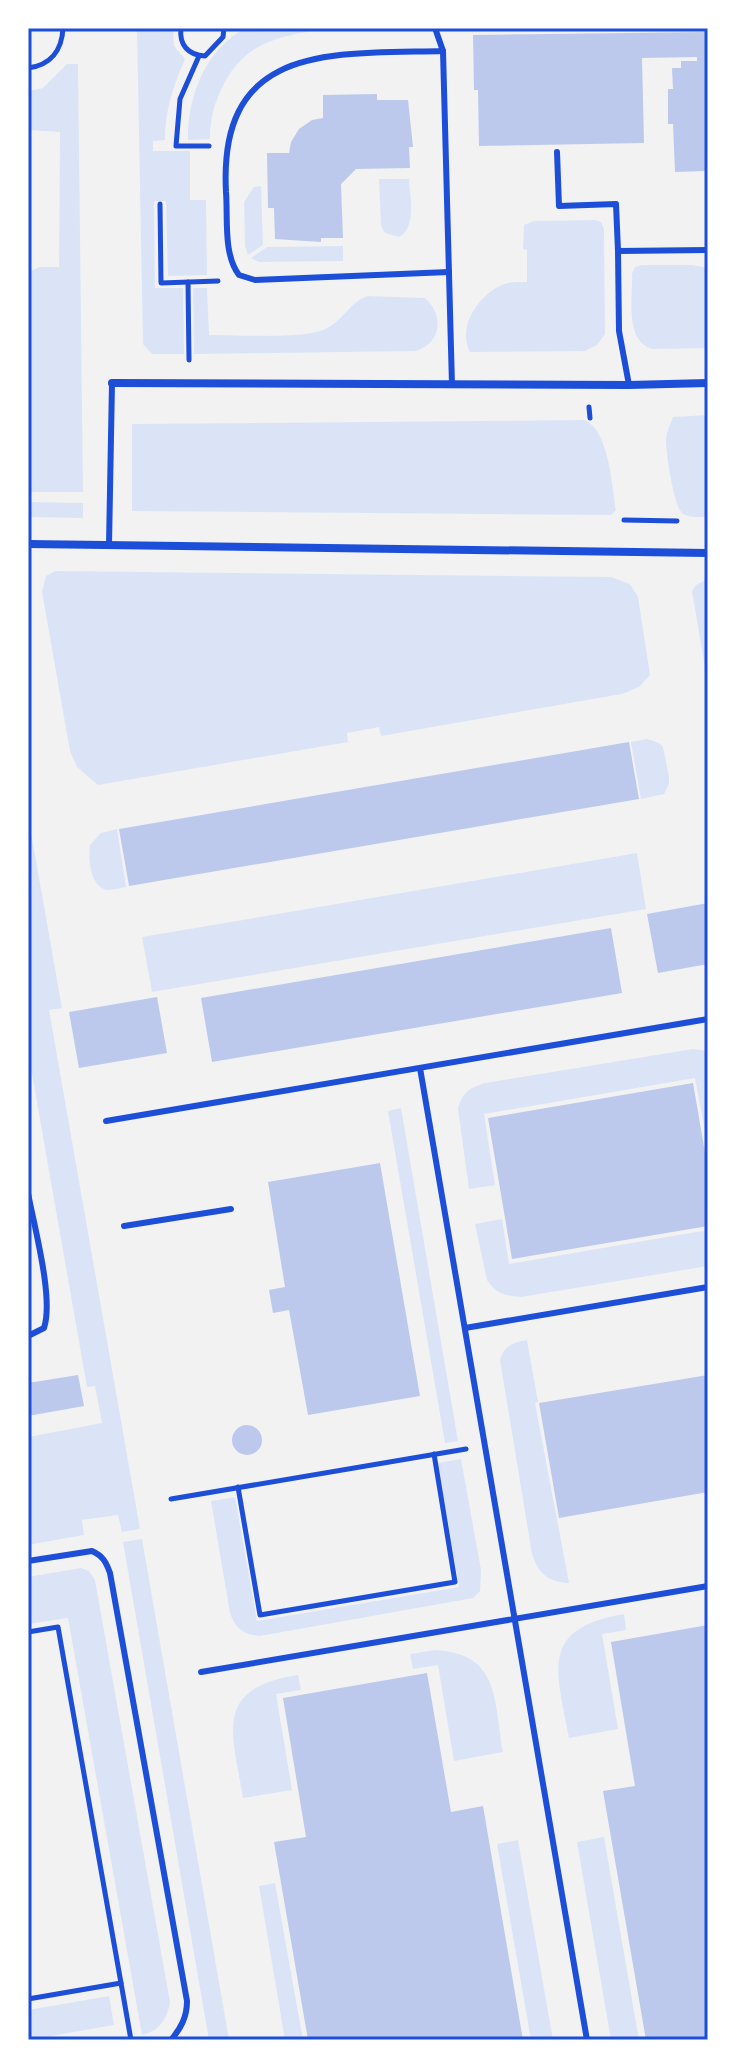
<svg xmlns="http://www.w3.org/2000/svg" width="736" height="2068" font-family="'Roboto Condensed',sans-serif">
<style>
.green{fill:#dbe4f7}
.building{fill:#bdc9ec}
.lines{fill:none;stroke-linecap:round;stroke-linejoin:round}
.path{stroke:#1d4ed8;stroke-width:5}
.service{stroke:#1d4ed8;stroke-width:6}
.minor{stroke:#1d4ed8;stroke-width:8}
.neatline{fill:none;stroke:#1d4ed8;stroke-width:3}
</style>
<rect width="100%" height="100%" fill="#f2f2f2"/>
<!-- green -->
<g class="green">
<path d="M137 28H173L174 46 185 59C173 87 165 110 165 140L153 141V151H190V200H206L207 275 168 276 166 201H154L155 288H183L184 354H152L143 344Z"/>
<path d="M246 28 320 30C272 37 241 45 220 92 213 108 210 121 210 139L188 140C187 97 206 48 246 28Z"/>
<polygon points="67,64 78,64 83,492 28,492 28,272 40,267 59,267 60,132 28,130 28,91 43,88"/>
<path d="M379 179H409C410 197 417 227 399 237L385 233 381 226Z"/>
<polygon points="261,186 263,245 248,255 245,246 244,202 254,187"/>
<path d="M595 220 601 222 604 229 605 334 597 345 585 351 470 352C456 326 481 291 507 283 514 282 521 282 527 282V250L523 249 524 225 534 221Z"/>
<polygon points="343,246 343,261 259,262 251,258 267,247"/>
<path d="M642 265H692L708 268V348L652 349C624 340 633 297 632 274L635 267Z"/>
<path d="M193 288H207L209 335C237 335 300 339 323 330 342 323 350 301 368 296L425 298C445 316 441 344 415 351L194 354Z"/>
<path d="M708 415V517C700 517 690 518 683 514 674 508 666 454 666 441 666 433 670 425 673 417Z"/>
<path d="M584 420C609 429 612 486 616 510L611 515 132 511V424Z"/>
<polygon points="28,502 83,503 83,518 28,517"/>
<polygon points="55,571 611,577 630,584 638,597 650,675 639,687 622,694 381,736 379,727 347,733 348,742 98,785 77,767 70,751 42,592 46,576"/>
<polygon points="708,579 708,686 692,591 696,585"/>
<polygon points="647,739 659,743 663,747 669,777 669,784 664,794 641,799 631,742"/>
<polygon points="28,827 30,827 62,1008 49,1010 140,1529 122,1532 118,1515 82,1520 84,1535 28,1545 28,1437 102,1423 95,1386 87,1387 28,1051"/>
<path d="M117 829 126 887C120 888 113 890 107 890 90 887 88 858 90 845L101 833Z"/>
<polygon points="637,853 646,909 152,992 142,937"/>
<path d="M693 1049 708 1051V1148L695 1078 484 1114 495 1185 469 1189 458 1109C462 1093 469 1088 485 1083Z"/>
<polygon points="401,1108 458,1441 445,1443 388,1111"/>
<path d="M502 1219 509 1264 708 1230V1266L521 1297C506 1296 496 1294 487 1280L475 1224Z"/>
<path d="M527 1340 538 1402 535 1403 569 1583C548 1582 539 1574 532 1554L500 1360C504 1346 514 1342 527 1340Z"/>
<path d="M461 1459 481 1570 480 1591 473 1598 260 1636C244 1635 235 1628 230 1613L211 1501 235 1497 257 1621 459 1587 438 1463Z"/>
<polygon points="142,1539 229,2040 209,2040 123,1542"/>
<path d="M81 1568 89 1571 95 1580 170 2002C167 2020 159 2031 142 2035L68 1618 28 1624V1577Z"/>
<path d="M624 1614 626 1630 602 1634 618 1729 569 1738C557 1670 538 1629 624 1614Z"/>
<path d="M435 1650C500 1653 494 1701 503 1752L454 1761 438 1665 413 1669 410 1654Z"/>
<path d="M298 1675 301 1690 276 1694 292 1790 243 1798C232 1732 213 1688 298 1675Z"/>
<polygon points="604,1837 639,2040 611,2040 577,1842"/>
<polygon points="518,1840 553,2040 531,2040 497,1844"/>
<polygon points="275,1883 303,2040 285,2040 259,1886"/>
<polygon points="109,1996 114,2025 28,2040 28,2010"/>
</g>
<!-- building -->
<g class="building">
<polygon points="708,32 708,175 705,171 675,172 673,124 668,124 668,89 673,89 672,68 681,68 681,61 697,61 697,57 642,58 644,143 479,146 478,90 474,90 473,35"/>
<polygon points="377,94 377,100 408,100 413,147 409,147 410,168 356,169 341,184 343,238 321,238 321,242 275,239 274,208 268,208 267,153 289,153 291,142 299,129 312,120 323,118 323,95"/>
<polygon points="629,742 639,799 129,886 119,829"/>
<polygon points="708,903 708,964 658,973 647,914"/>
<polygon points="611,928 622,993 212,1062 201,998"/>
<polygon points="157,997 167,1053 79,1068 69,1012"/>
<polygon points="693,1083 708,1170 708,1226 512,1259 488,1118"/>
<polygon points="380,1163 420,1396 308,1415 289,1310 273,1313 269,1290 285,1287 268,1182"/>
<polygon points="78,1375 84,1406 28,1416 28,1383"/>
<polygon points="708,1375 708,1492 559,1518 539,1403"/>
<circle cx="247" cy="1440" r="15"/>
<polygon points="708,1625 708,2040 646,2040 603,1791 635,1786 611,1642"/>
<polygon points="427,1673 451,1812 483,1806 523,2040 308,2040 274,1842 306,1837 283,1698"/>
</g>
<g class="lines">
<!-- path -->
<g class="path">
<path d="M181 28C179 45 188 55 205 56L223 37 224 28"/>
<polyline points="199,56 180,99 176,146 209,146"/>
<path d="M28 68C51 65 62 50 63 28"/>
<polyline points="160,204 161,283 218,281"/>
<polyline points="188,282 189,360"/>
<polyline points="589,407 590,418"/>
<polyline points="624,520 677,521"/>
<polyline points="238,1487 260,1615 455,1582 434,1454"/>
<polyline points="171,1499 466,1449"/>
<polyline points="28,1632 58,1627 121,1983 28,1999"/>
<polyline points="121,1983 131,2040"/>
</g>
<!-- service -->
<g class="service">
<polyline points="435,28 443,51 452,385"/>
<path d="M443 51C332 54 218 42 226 192 228 218 223 254 239 275L255 280 449 272"/>
<polyline points="557,152 559,206 616,204 618,251"/>
<polyline points="629,385 619,331 618,251 708,250"/>
<polyline points="109,545 112,383"/>
<polyline points="420,1068 587,2040"/>
<polyline points="106,1121 708,1019"/>
<path d="M28 1193C34 1226 54 1298 44 1328L28 1336"/>
<polyline points="124,1226 231,1209"/>
<polyline points="465,1328 708,1287"/>
<path d="M28 1561 92 1551C103 1556 106 1562 110 1573L187 2001C187 2017 181 2028 171 2040"/>
<polyline points="201,1672 708,1586"/>
</g>
<!-- minor -->
<g class="minor">
<polyline points="112,383 629,385 708,383"/>
<polyline points="28,544 708,553"/>
</g>
</g>
<!-- border -->
<rect width="736" height="2068" fill="none" stroke="#ffffff" stroke-width="60"/>
<rect x="30" y="30" width="676" height="2008" class="neatline"/>
</svg>
